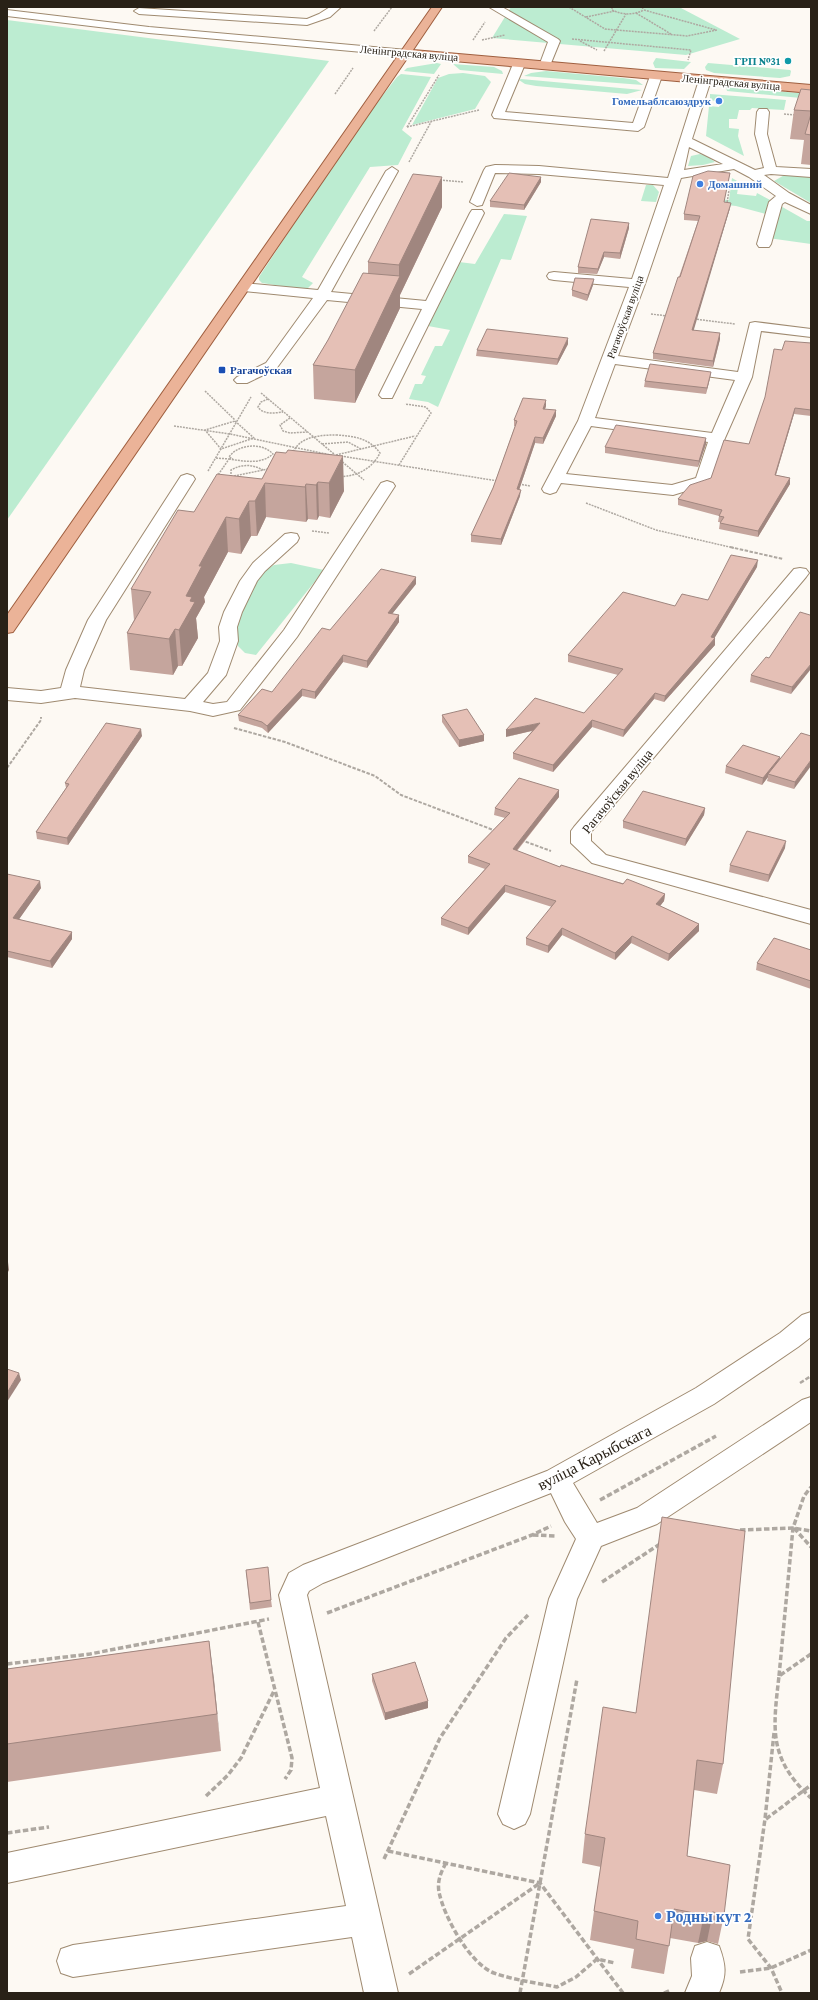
<svg xmlns="http://www.w3.org/2000/svg" width="818" height="2000" font-family="'Crimson Pro',serif">
<style>
.green{fill:#bcecd1}
.lines{fill:none;stroke-linecap:round;stroke-linejoin:round}
.minor-casing{stroke:#9f8a70;stroke-width:2}
.major-casing{stroke:#9f5f3f;stroke-width:2}
.path-far3{stroke:#aea8a1;stroke-width:1.5;stroke-dasharray:2 1;stroke-linecap:butt}
.path-far2{stroke:#aea8a1;stroke-width:2;stroke-dasharray:3.5 1.5;stroke-linecap:butt}
.path-far1{stroke:#aea8a1;stroke-width:2.5;stroke-dasharray:4.5 2;stroke-linecap:butt}
.path{stroke:#aea8a1;stroke-width:3.5;stroke-dasharray:5.5 2.5;stroke-linecap:butt}
.minor{fill:#fff;fill-rule:evenodd}
.major{fill:#ebb398;fill-rule:evenodd}
.wall{fill:#c5a59d}
.shaded-wall{fill:#a0867f}
.building{fill:#e5c0b6;stroke:#a0867f}
.culture-dot{fill:#0f9aa8;stroke:#fff;stroke-width:1.5}
.shop-dot{fill:#3f7fe0;stroke:#fff;stroke-width:1.5}
.transit-dot{fill:#1a4fb4;stroke:#fff;stroke-width:1.5}
.labels{text-anchor:middle;stroke-width:3.5;stroke-linejoin:round;paint-order:stroke}
.far-street-label{font-size:11px;fill:#292117;stroke:#fff}
.far-culture-label{font-size:11px;font-weight:bold;fill:#0d838f;stroke:#fff;text-anchor:end}
.far-shop-label{font-size:11px;font-weight:bold;fill:#366cbe;stroke:#fff;text-anchor:end}
.far-transit-label{font-size:11px;font-weight:bold;fill:#164399;stroke:#fff;text-anchor:start}
.street-label{font-size:13px;fill:#292117;stroke:#fff}
.near-street-label{font-size:16px;fill:#292117;stroke:#fff}
.near-shop-label{font-size:16px;font-weight:bold;fill:#366cbe;stroke:#fff;text-anchor:start}
</style>
<rect width="100%" height="100%" fill="#fdf9f3"/>
<!-- green -->
<g class="green">
<polygon points="511,7 679,7 740,39 686,55 492,38"/>
<polygon points="7,20 329,61 7,520"/>
<polygon points="656,58 691,62 684,69 655,68 653,63"/>
<polygon points="437,63 441,64 434,74 404,71 407,68"/>
<polygon points="708,63 790,70 791,71 790,76 780,78 714,73 706,70 705,67"/>
<polygon points="453,64 494,67 502,71 503,74 460,70"/>
<polygon points="546,71 623,78 636,80 643,85 524,76 531,73"/>
<polygon points="463,73 485,76 491,82 475,109 412,125 438,78 449,74"/>
<polygon points="401,74 431,77 402,130 412,138 398,165 370,167 302,277 313,283 306,290 262,283 259,280 259,277 356,130 397,77"/>
<polygon points="521,79 642,90 627,94 536,86 525,84 519,80"/>
<polygon points="726,87 811,94 811,99 727,91"/>
<polygon points="710,94 786,100 784,110 752,108 750,110 739,110 737,119 729,119 729,128 739,129 738,136 744,156 706,136 709,106 719,107 721,102 710,100"/>
<polygon points="700,154 707,156 715,162 703,165 688,166 691,156"/>
<polygon points="788,173 811,176 811,203 774,181"/>
<polygon points="732,178 751,189 738,188 737,194 756,196 757,193 774,202 770,215 736,206 689,201 689,196 729,200"/>
<polygon points="646,185 653,185 659,192 656,202 641,201"/>
<polygon points="777,204 807,221 811,221 811,244 768,238"/>
<polygon points="504,214 527,216 511,260 501,259 438,407 428,402 409,399 415,384 422,384 426,376 421,375 435,346 442,346 450,330 428,326 459,262 475,264"/>
<polygon points="291,563 324,570 256,655 245,653 238,646 235,625 259,578 266,570 274,565"/>
</g>
<g class="lines">
<defs>
<g id="minor">
<polygon points="330,7 341,7 330,17 307,25 139,14 134,11 139,8 307,19 319,14"/>
<polygon points="489,7 502,7 558,39 560,41 549,68 545,69 539,66 548,42"/>
<polygon points="7,10 149,27 407,50 413,53 407,56 149,33 7,16"/>
<polygon points="519,61 525,64 505,112 633,123 650,76 656,72 662,76 644,127 638,131 494,118 492,115 513,64"/>
<path d="M705 76 711 80 692 139 755 170 764 168 755 134 757 112 759 109H767L769 112 767 134 776 167 811 169V177L771 174 764 175 789 193 811 205V214L785 202 782 204 771 244 769 247H759L757 244 769 202 776 196 749 177 734 169 681 178 645 284 618 356 738 372 750 323 755 322 811 329V337L761 331 752 377 725 438 709 484 673 495 561 483 556 492 550 494 544 492 542 489 578 421 629 287 554 280 549 279 547 276 549 273 554 272 632 279 664 185 539 174 495 173 482 205 477 206 470 202 484 170 486 167 495 165 539 166 668 178 699 80ZM689 147 723 164 684 170ZM615 364 735 380 712 433 595 418ZM591 426 708 442 696 478 672 485 566 474Z"/>
<polygon points="392,167 398,171 331,292 426,301 470,213 472,210 482,210 484,213 392,398 382,398 379,395 422,309 327,300 276,369 247,383 237,383 234,380 237,377 266,363 313,298 244,291 239,290 237,287 239,284 244,283 318,290 386,171"/>
<polygon points="187,474 193,476 195,479 106,620 84,670 80,687 185,699 208,673 220,641 219,627 224,612 240,581 253,563 285,534 291,533 297,534 299,538 297,542 265,571 257,581 242,612 237,627 238,641 226,675 203,702 213,704 227,702 284,630 381,483 387,481 393,483 395,486 297,637 240,710 213,716 190,711 75,698 41,703 7,700 7,688 41,691 61,688 66,670 88,620 179,479 181,476"/>
<polygon points="800,568 806,569 809,573 806,577 591,832 591,841 606,855 811,910 811,924 592,863 571,843 571,831 574,827 794,569"/>
<polygon points="811,1312 811,1337 798,1347 714,1404 573,1483 597,1523 637,1508 802,1400 811,1397 811,1422 657,1524 601,1546 577,1599 530,1814 525,1824 514,1829 503,1824 498,1814 549,1599 576,1539 565,1522 551,1493 323,1583 309,1591 307,1595 398,1993 364,1993 352,1937 73,1977 61,1973 57,1961 61,1949 73,1945 346,1906 326,1816 7,1883 7,1853 320,1788 279,1595 289,1573 303,1565 547,1471 696,1388 780,1333 802,1315"/>
<path d="M707 1942 719 1946C726 1965 727 1975 719 1993H685L692 1976 691 1958 695 1946Z"/>
</g>
<polygon id="major" points="432,7 442,7 413,50 811,85 811,93 408,57 13,632 7,633 7,615"/>
</defs>
<!-- minor casing -->
<use href="#minor" class="minor-casing"/>
<!-- major casing -->
<use href="#major" class="major-casing"/>
<!-- path-far3 -->
<g class="path-far3">
<polyline points="569,7 605,29 687,36 717,30"/>
<path d="M612 7V10C622 15 632 15 642 11L643 7"/>
<polyline points="644,10 716,30"/>
<polyline points="636,13 671,34"/>
<polyline points="586,17 615,11"/>
<polyline points="374,31 392,7"/>
<polyline points="572,39 691,50 688,60"/>
<polyline points="473,40 485,22"/>
<polyline points="482,40 505,35"/>
<polyline points="580,41 597,50"/>
<polyline points="604,51 626,14"/>
<polyline points="335,94 353,68"/>
<polyline points="784,114 796,115"/>
<polyline points="407,127 479,110"/>
<polyline points="407,127 439,75"/>
<polyline points="409,162 431,122"/>
<polyline points="440,180 463,182"/>
<polyline points="725,203 727,203 730,184"/>
<polyline points="651,314 667,316"/>
<polyline points="694,319 735,324"/>
<polyline points="205,391 235,420"/>
<polyline points="261,393 334,454"/>
<path d="M268 399 261 402 258 407C263 415 275 413 283 412"/>
<polyline points="290,418 280,425 283,431 290,433 307,432"/>
<polygon points="235,421 254,438 221,449 205,430"/>
<polyline points="174,426 230,434 336,456"/>
<path d="M336 435C354 436 369 438 380 453 363 487 315 480 291 459 295 437 317 435 336 435Z"/>
<polyline points="322,444 348,442 361,449"/>
<polyline points="336,455 415,436"/>
<polyline points="341,456 498,481"/>
<polyline points="216,458 229,459 218,475"/>
<path d="M229 459C243 461 261 465 273 454 262 442 238 444 229 457L233 459"/>
<polyline points="340,460 364,480"/>
<polyline points="399,465 431,413 426,407 405,404"/>
<polyline points="208,471 251,397"/>
<polyline points="234,476 268,469"/>
<path d="M231 477V470C242 464 252 464 263 470"/>
<polyline points="519,484 530,486"/>
<polyline points="586,503 656,530 734,548"/>
<polyline points="312,531 329,533"/>
</g>
<!-- path-far2 -->
<g class="path-far2">
<polyline points="730,547 783,559"/>
<polyline points="234,728 285,742 375,776 401,795 496,831"/>
<polyline points="7,768 41,720 41,717"/>
<polyline points="521,840 551,851"/>
</g>
<!-- path-far1 -->
<polyline class="path-far1" points="800,1383 811,1376"/>
<!-- path -->
<g class="path">
<polyline points="600,1500 716,1436"/>
<polyline points="794,1528 811,1547"/>
<polyline points="740,1530 793,1528 811,1531"/>
<polyline points="533,1535 556,1536"/>
<polyline points="602,1582 660,1544"/>
<polyline points="327,1613 532,1535 551,1526"/>
<polyline points="258,1622 292,1758 291,1770 285,1779"/>
<path d="M811 1654 779 1676C773 1729 768 1758 811 1798"/>
<polyline points="7,1664 90,1654 269,1619"/>
<polyline points="779,1676 793,1528 804,1496 811,1487"/>
<polyline points="774,1733 765,1819 748,1939 771,1968 782,1993"/>
<polyline points="206,1796 228,1775 241,1758 274,1691"/>
<polyline points="766,1819 811,1785"/>
<polyline points="7,1833 49,1827"/>
<polyline points="388,1851 540,1883 623,1993"/>
<polyline points="384,1859 440,1738 506,1638 528,1615"/>
<path d="M446 1863C441 1872 437 1881 439 1892 444 1917 470 1964 494 1973 514 1980 537 1983 557 1987L576 1977 597 1959 615 1963"/>
<polyline points="740,1972 771,1968 811,1950"/>
<polyline points="409,1974 540,1883"/>
<polyline points="520,1993 577,1679"/>
<polyline points="664,1993 671,1990"/>
</g>
<!-- minor -->
<use href="#minor" class="minor"/>
<!-- major -->
<use href="#major" class="major"/>
</g>
<!-- wall -->
<g class="wall">
<polygon points="811,90 811,165 801,164 804,140 790,139 794,110"/>
<polygon points="730,173 724,202 730,208 693,330 720,339 713,367 653,359 653,353 698,221 684,220 684,214"/>
<polygon points="442,177 442,207 400,295 400,308 355,403 314,399 313,365 368,274 368,262"/>
<polygon points="541,177 541,182 524,210 490,207 490,201"/>
<polygon points="629,223 629,228 620,259 604,257 597,274 578,273 578,267"/>
<polygon points="593,285 587,301 572,296 572,290"/>
<polygon points="811,343 811,416 794,414 776,475 790,478 790,484 758,537 719,529 720,522 718,522 719,516 678,505 678,499 711,478 749,444 782,350"/>
<polygon points="568,344 557,365 476,356 477,350"/>
<polygon points="711,372 710,378 706,394 644,387 645,381"/>
<polygon points="546,406 545,409 556,416 543,444 535,443 519,490 520,496 501,545 471,542 471,535 493,488 515,426 514,426 514,420"/>
<polygon points="706,444 698,467 605,453 605,447"/>
<polygon points="276,452 344,491 330,518 319,516 317,520 308,519 306,522 266,517 257,536 251,536 241,554 228,552 204,597 205,602 196,618 198,638 182,666 178,666 173,675 130,670 127,633 134,620 131,589 194,512 262,479"/>
<polygon points="757,567 714,638 715,638 715,645 664,702 654,699 623,737 592,727 553,772 513,759 513,753 532,731 506,737 584,713 618,675 568,662 568,655 675,606 708,600"/>
<polygon points="416,584 392,614 399,622 367,668 343,662 315,699 302,696 268,733 262,728 239,721 238,715 272,692 330,630"/>
<polygon points="810,615 791,694 750,682 751,675 769,658"/>
<polygon points="442,715 484,735 484,741 459,747 442,722"/>
<polygon points="142,736 68,845 37,839 36,832 66,788 65,783"/>
<polygon points="811,736 794,789 767,781 768,777 762,785 725,773 726,766 780,757 779,760"/>
<polygon points="559,790 559,797 517,851 560,867 665,894 664,901 660,906 699,924 699,931 668,961 631,943 615,960 562,935 548,953 526,945 526,938 552,907 505,892 468,935 441,925 441,918 485,869 468,863 468,856 505,818 494,815 495,808"/>
<polygon points="705,808 704,815 685,846 623,828 623,821"/>
<polygon points="785,848 768,882 729,872 730,865"/>
<polygon points="7,874 41,888 19,919 72,939 52,968 7,957"/>
<polygon points="811,950 811,989 756,970 757,963"/>
<polygon points="246,1570 271,1600 272,1607 250,1610"/>
<polygon points="209,1641 221,1751 7,1782 7,1669"/>
<polygon points="372,1674 428,1708 385,1720 372,1681"/>
<polygon points="636,1713 723,1764 717,1794 694,1790 687,1856 724,1915 718,1944 707,1941 698,1943 670,1938 664,1974 631,1968 634,1949 590,1940 594,1911 601,1867 582,1863 585,1834"/>
</g>
<!-- shaded-wall -->
<g class="shaded-wall">
<polygon points="442,177 442,207 400,295 400,308 355,403 355,370 399,278 399,265"/>
<polygon points="541,177 541,182 524,210 524,205"/>
<polygon points="731,203 730,208 692,336 692,330"/>
<polygon points="629,223 629,228 620,259 620,253"/>
<polygon points="604,252 604,257 597,274 598,269"/>
<polygon points="594,279 593,285 587,301 588,295"/>
<polygon points="720,333 720,339 713,367 713,361"/>
<polygon points="568,338 568,344 557,365 558,359"/>
<polygon points="711,372 710,378 706,394 707,388"/>
<polygon points="546,400 546,406 543,415 543,409"/>
<polygon points="795,408 794,414 774,481 775,475"/>
<polygon points="556,410 556,416 543,444 543,438"/>
<polygon points="535,437 535,443 517,496 517,489"/>
<polygon points="706,438 706,444 698,467 699,461"/>
<polygon points="343,456 344,491 330,518 329,483"/>
<polygon points="790,478 790,484 758,537 758,531"/>
<polygon points="318,482 319,516 317,520 316,485"/>
<polygon points="265,483 266,517 257,536 255,501"/>
<polygon points="306,484 308,519 306,522 305,487"/>
<polygon points="521,490 520,496 501,545 501,539"/>
<polygon points="249,501 251,536 241,554 239,519"/>
<polygon points="226,517 228,552 204,597 205,602 196,618 198,638 182,666 179,630 186,596 199,566"/>
<polygon points="758,560 757,567 711,644 715,638 715,645 664,702 665,696 711,637"/>
<polygon points="416,577 416,584 388,619 388,613"/>
<polygon points="399,615 399,622 367,668 367,661"/>
<polygon points="175,629 178,666 173,675 169,639"/>
<polygon points="343,655 343,662 315,699 315,692"/>
<polygon points="811,664 811,669 791,694 792,687"/>
<polygon points="302,689 302,696 268,733 267,726"/>
<polygon points="655,693 654,699 623,737 624,730"/>
<polygon points="592,720 592,727 553,772 553,765"/>
<polygon points="540,723 539,729 506,737 506,730"/>
<polygon points="141,729 142,736 68,845 67,838"/>
<polygon points="484,735 484,741 459,747 459,740"/>
<polygon points="780,757 779,763 768,774 768,777 762,785 763,778"/>
<polygon points="811,760 811,766 794,789 795,782"/>
<polygon points="559,790 559,797 512,856 513,849"/>
<polygon points="705,808 704,815 685,846 686,839"/>
<polygon points="786,841 785,848 768,882 769,875"/>
<polygon points="40,881 41,888 15,925 13,918"/>
<polygon points="505,885 505,892 468,935 468,928"/>
<polygon points="665,894 664,901 656,911 656,904"/>
<polygon points="699,924 699,931 668,961 669,954"/>
<polygon points="562,928 562,935 548,953 548,946"/>
<polygon points="72,932 72,939 52,968 50,961"/>
<polygon points="632,936 631,943 615,960 615,953"/>
<polygon points="8,1262 9,1270 7,1274 7,1264"/>
<polygon points="19,1373 21,1380 7,1402 7,1393"/>
<polygon points="209,1641 214,1679 221,1751 217,1714"/>
<polygon points="428,1701 428,1708 385,1720 385,1713"/>
<polygon points="713,1912 707,1941 698,1943 704,1915"/>
</g>
<!-- building -->
<g class="building">
<polygon points="801,89 811,90 811,111 794,110"/>
<polygon points="811,114 811,135 805,134"/>
<polygon points="708,171 730,173 724,202 731,203 692,330 720,333 713,361 653,353 678,277 680,277 700,216 684,214 693,176"/>
<polygon points="509,173 541,177 524,205 490,201"/>
<polygon points="413,174 442,177 399,265 368,262"/>
<polygon points="591,219 629,223 620,253 604,252 598,269 578,267"/>
<polygon points="363,273 400,276 355,370 313,365 328,340"/>
<polygon points="575,278 594,279 588,295 572,290"/>
<polygon points="487,329 568,338 558,359 477,350"/>
<polygon points="785,341 811,343 811,410 795,408 775,475 790,478 758,531 720,523 724,517 719,516 722,510 678,499 690,485 711,478 724,440 749,444 765,397 774,349 782,350"/>
<polygon points="650,364 711,372 707,388 645,381"/>
<polygon points="523,398 546,400 543,409 556,410 543,438 535,437 517,489 521,490 501,539 471,535 493,488 517,421 514,420"/>
<polygon points="616,425 706,438 699,461 605,447"/>
<polygon points="288,450 343,456 329,483 318,482 316,485 306,484 305,487 265,483 255,501 249,501 239,519 226,517 199,566 202,566 186,596 192,597 190,601 195,602 179,630 175,629 169,639 127,633 151,592 131,589 178,510 194,512 217,474 262,479 276,452 286,453"/>
<polygon points="731,555 758,560 711,637 715,638 665,696 655,693 624,730 592,720 553,765 513,753 540,723 506,730 535,698 584,713 623,669 568,655 623,592 675,606 682,594 708,600"/>
<polygon points="381,569 416,577 388,613 399,615 367,661 343,655 315,692 302,689 267,726 262,722 238,715 262,689 272,692 322,628 330,630"/>
<polygon points="800,612 810,615 811,614 811,664 792,687 751,675 766,657 769,658"/>
<polygon points="467,709 484,735 459,740 442,715"/>
<polygon points="106,723 141,729 67,838 36,832 69,784 65,783"/>
<polygon points="801,733 811,736 811,760 795,782 768,774"/>
<polygon points="743,745 780,757 763,778 726,766"/>
<polygon points="519,778 559,790 513,849 560,867 561,865 623,884 627,879 665,894 656,904 699,924 669,954 632,936 615,953 562,928 548,946 526,938 556,901 505,885 468,928 441,918 490,864 468,856 510,813 495,808"/>
<polygon points="643,791 705,808 686,839 623,821"/>
<polygon points="747,831 786,841 769,875 730,865"/>
<polygon points="7,874 40,881 13,918 72,932 50,961 7,951"/>
<polygon points="774,938 811,950 811,981 757,963"/>
<polygon points="7,1369 19,1373 7,1393"/>
<polygon points="662,1517 745,1531 723,1764 697,1760 687,1856 730,1865 724,1915 713,1912 704,1915 674,1909 669,1946 636,1939 638,1921 594,1911 605,1838 585,1834 603,1707 636,1713"/>
<polygon points="268,1567 271,1600 250,1603 246,1570"/>
<polygon points="209,1641 217,1714 7,1744 7,1669"/>
<polygon points="415,1662 428,1701 385,1713 372,1674"/>
</g>
<!-- markers -->
<circle class="culture-dot" cx="788" cy="61" r="4"/>
<g class="shop-dot">
<circle cx="719" cy="101" r="4"/>
<circle cx="700" cy="184" r="4"/>
<circle cx="658" cy="1916" r="4"/>
</g>
<rect class="transit-dot" x="218" y="366" width="8" height="8" rx="2"/>
<g class="labels">
<!-- far-street labels -->
<g class="far-street-label">
<text transform="translate(409 53) rotate(5)" y="4">Ленінградская вуліца</text>
<text transform="translate(731 82) rotate(5)" y="4">Ленінградская вуліца</text>
<text transform="translate(625 317) rotate(-70)" y="4">Рагачоўская вуліца</text>
</g>
<!-- far-culture labels -->
<g class="far-culture-label">
<text x="780" y="65">ГРП №31</text>
</g>
<!-- far-shop labels -->
<g class="far-shop-label">
<text x="711" y="105">Гомельаблсаюздрук</text>
<text x="708" y="188" text-anchor="start">Домашний</text>
</g>
<!-- far-transit labels -->
<g class="far-transit-label">
<text x="230" y="374">Рагачоўская</text>
</g>
<!-- street labels -->
<g class="street-label">
<text transform="translate(617 791) rotate(-51)" y="5">Рагачоўская вуліца</text>
</g>
<!-- near-street labels -->
<g class="near-street-label">
<text transform="translate(594 1457) rotate(-27)" y="6">вуліца Карыбскага</text>
</g>
<!-- near-shop labels -->
<g class="near-shop-label">
<text x="666" y="1922">Родны кут 2</text>
</g>
</g>
<!-- border -->
<rect width="818" height="2000" fill="none" stroke="#292117" stroke-width="16"/>
</svg>
